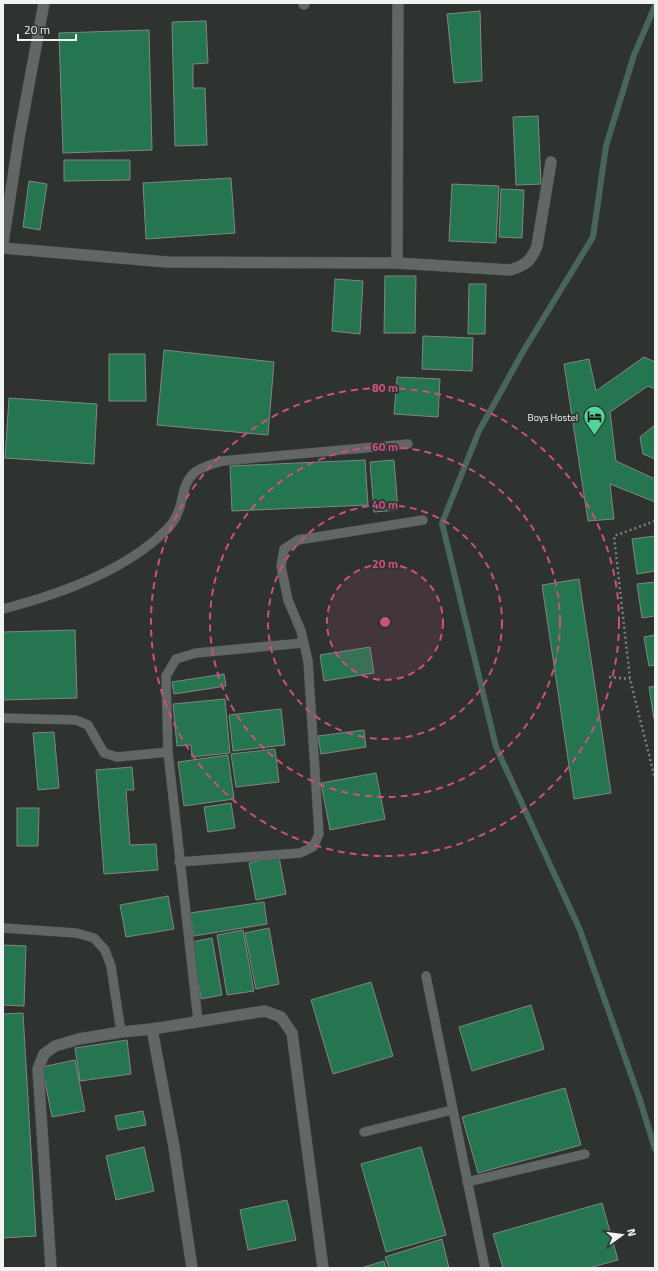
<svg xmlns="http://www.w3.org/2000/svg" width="658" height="1271" font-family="'Titillium Web',sans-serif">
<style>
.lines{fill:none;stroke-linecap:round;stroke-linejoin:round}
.stream{stroke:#486759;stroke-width:6}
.building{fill:#257650;stroke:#818683}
.service-casing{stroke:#4b4e4c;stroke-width:10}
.minor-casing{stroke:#4b4e4c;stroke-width:12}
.tertiary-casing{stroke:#4b4e4c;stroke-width:12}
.path{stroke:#7e817f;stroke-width:2.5;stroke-dasharray:2 3;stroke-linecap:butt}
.service{stroke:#626664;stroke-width:9}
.minor{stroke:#626664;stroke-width:11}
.tertiary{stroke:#626664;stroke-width:11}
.ring{fill:none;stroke:#ce4f81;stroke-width:2;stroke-dasharray:7 5}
.labels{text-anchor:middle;stroke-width:3.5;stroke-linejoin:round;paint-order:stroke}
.poi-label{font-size:10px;fill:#f1f4f2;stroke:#2f3330;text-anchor:end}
.centre{fill:#ce4f81;stroke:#2f3330;stroke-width:2}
.ring-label{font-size:12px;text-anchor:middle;font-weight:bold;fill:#ce4f81;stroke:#2f3330;stroke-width:3.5;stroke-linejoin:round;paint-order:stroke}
</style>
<rect width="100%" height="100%" fill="#2f3330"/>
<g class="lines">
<!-- stream -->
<polyline class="stream" points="655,6 634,55 606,146 593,237 524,350 479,431 442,523 496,747 580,930 640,1100 655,1149"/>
</g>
<!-- building -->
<g class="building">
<polygon points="480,11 482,81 454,83 447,14"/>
<polygon points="206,21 208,63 193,64 193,88 205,88 207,145 175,146 172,22"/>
<polygon points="149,30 152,150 63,153 59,33"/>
<polygon points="538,116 541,184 516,185 513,117"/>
<polygon points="64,160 130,160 130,180 64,181"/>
<polygon points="231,178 235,233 146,239 143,183"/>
<polygon points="29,181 47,184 40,230 23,227"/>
<polygon points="452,184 499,186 496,243 449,241"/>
<polygon points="501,189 524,190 522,238 499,237"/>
<polygon points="385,276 416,276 415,333 384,333"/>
<polygon points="335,279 363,281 360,334 332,331"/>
<polygon points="469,284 486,284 485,334 468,334"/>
<polygon points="423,336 473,338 472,371 422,369"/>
<polygon points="164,350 274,362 268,435 157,425"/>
<polygon points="109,354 145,354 146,401 109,401"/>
<polygon points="644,357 655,362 655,389 648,386 610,412 616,461 655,479 655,502 610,484 614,519 588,521 564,364 589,359 596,391"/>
<polygon points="397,377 440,379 438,417 394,414"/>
<polygon points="9,398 97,404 94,464 5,458"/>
<polygon points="655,425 655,459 643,454 640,437"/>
<polygon points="365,460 368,505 232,511 230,466"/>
<polygon points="394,460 398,510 374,512 370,462"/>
<polygon points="655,536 655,571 637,574 632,539"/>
<polygon points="579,579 611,793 574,799 542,585"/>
<polygon points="655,582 655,616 642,618 637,584"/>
<polygon points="75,630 77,698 3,700 3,632"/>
<polygon points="655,635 655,665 649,666 644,637"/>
<polygon points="370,647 374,673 324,681 320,655"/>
<polygon points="224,674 226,686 174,694 172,682"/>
<polygon points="655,686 655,719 654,719 649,687"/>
<polygon points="225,699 230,753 192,757 191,745 177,746 173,704"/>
<polygon points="281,709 285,745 233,751 229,715"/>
<polygon points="364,730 366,747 321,754 318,736"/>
<polygon points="54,732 59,788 38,790 33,733"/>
<polygon points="275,749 279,782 236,787 231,754"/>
<polygon points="228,755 234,799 184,806 178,762"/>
<polygon points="132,767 134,790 126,790 130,845 156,844 158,870 104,874 96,770"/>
<polygon points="376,773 385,819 330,830 321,783"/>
<polygon points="231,803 235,828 208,832 204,807"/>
<polygon points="17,808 39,808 38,846 17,846"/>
<polygon points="279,857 286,894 256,900 249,863"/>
<polygon points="168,896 174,929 126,937 120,905"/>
<polygon points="264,902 267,924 194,936 190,913"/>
<polygon points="269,928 279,984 256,989 245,933"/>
<polygon points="243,930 254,991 227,995 217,935"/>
<polygon points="212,938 222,995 201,999 191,942"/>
<polygon points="3,945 26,946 24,1006 3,1005"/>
<polygon points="371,982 393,1056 333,1074 311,1000"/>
<polygon points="531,1005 544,1049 472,1071 459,1027"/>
<polygon points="23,1013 36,1236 3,1238 3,1014"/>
<polygon points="127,1040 131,1074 80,1081 75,1048"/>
<polygon points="75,1060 85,1111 52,1117 42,1067"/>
<polygon points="565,1088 581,1145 478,1173 462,1117"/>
<polygon points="143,1111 146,1125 118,1130 115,1116"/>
<polygon points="144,1147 154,1191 116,1200 106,1156"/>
<polygon points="421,1147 446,1235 386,1252 361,1164"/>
<polygon points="287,1200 296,1240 248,1250 240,1210"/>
<polygon points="602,1203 618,1260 589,1268 503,1268 493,1234"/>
<polygon points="442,1239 449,1268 389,1268 385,1257"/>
<polygon points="384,1261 386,1268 361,1268"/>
</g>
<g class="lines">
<defs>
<g id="service">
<path d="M3 609C57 595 123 572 164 532 169 528 176 519 178 512 184 499 182 484 194 473 201 467 213 464 222 461L408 444"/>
<polyline points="3,718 76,720 88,725 104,753 117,757 168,752"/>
<polyline points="179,862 300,853 313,847 319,834 308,661 301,631 288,600 281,566 284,549 298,540 423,520"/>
<polyline points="3,928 76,933 94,938 105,950 111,966 121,1032"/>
<polyline points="426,976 485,1268"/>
<polyline points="198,1021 168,752 166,676 176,659 196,653 303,643"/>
<polyline points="364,1132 452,1110"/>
<polyline points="467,1182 585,1154"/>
</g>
<g id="minor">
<polyline points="304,4 304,3"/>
<path d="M3 248 167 262 397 263 510 270C526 265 531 261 537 246L551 162"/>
<polyline points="397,263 398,3"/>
<polyline points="51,1268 38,1069 44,1054 55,1046 79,1039 121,1032 152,1029"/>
<polyline points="192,1268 174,1147 152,1029 265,1011 281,1017 292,1033 323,1268"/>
</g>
<polyline id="tertiary" points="3,243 19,138 44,3"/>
</defs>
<!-- service casing -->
<use href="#service" class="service-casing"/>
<!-- minor casing -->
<use href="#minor" class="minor-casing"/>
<!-- tertiary casing -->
<use href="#tertiary" class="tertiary-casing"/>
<!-- path -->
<g class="path">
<polyline points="655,521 614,536 630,679 655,779"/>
<polyline points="609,677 630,679"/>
</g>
<!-- service -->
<use href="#service" class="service"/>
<!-- minor -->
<use href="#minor" class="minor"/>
<!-- tertiary -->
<use href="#tertiary" class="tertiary"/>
</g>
<!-- distance rings -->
<circle cx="385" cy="622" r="58" fill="#ce4f81" fill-opacity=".12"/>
<g class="ring">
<circle cx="385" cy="622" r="58"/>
<circle cx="385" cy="622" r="117"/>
<circle cx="385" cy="622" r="175"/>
<circle cx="385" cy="622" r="234"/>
</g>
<!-- icons -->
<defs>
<symbol id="hotel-pin" viewBox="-11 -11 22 30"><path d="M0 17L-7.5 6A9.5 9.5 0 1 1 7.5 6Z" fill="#54d396" stroke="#2f3330"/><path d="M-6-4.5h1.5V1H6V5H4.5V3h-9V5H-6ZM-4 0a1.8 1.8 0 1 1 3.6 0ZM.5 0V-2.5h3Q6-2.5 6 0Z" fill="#111"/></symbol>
</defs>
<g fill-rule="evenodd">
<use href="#hotel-pin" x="582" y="404" width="25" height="34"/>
</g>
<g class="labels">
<!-- poi labels -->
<g class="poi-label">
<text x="578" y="421">Boys Hostel</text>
</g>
</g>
<circle cx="385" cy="622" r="6" class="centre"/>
<g class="ring-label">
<text x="385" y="392">80 m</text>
<text x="385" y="451">60 m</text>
<text x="385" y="509">40 m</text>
<text x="385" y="568">20 m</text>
</g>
<!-- border -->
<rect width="658" height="1271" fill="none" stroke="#f1f4f2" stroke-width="8"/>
<!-- north arrow -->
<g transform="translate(622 1235) rotate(76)" stroke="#2f3330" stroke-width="3" paint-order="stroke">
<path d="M0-3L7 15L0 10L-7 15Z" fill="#f1f4f2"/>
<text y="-6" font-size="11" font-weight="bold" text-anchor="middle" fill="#f1f4f2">N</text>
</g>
<!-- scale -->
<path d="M18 34v6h58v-6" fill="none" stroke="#f1f4f2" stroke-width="2"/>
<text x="24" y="34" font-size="12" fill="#f1f4f2" stroke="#2f3330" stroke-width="3" paint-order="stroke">20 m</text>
</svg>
